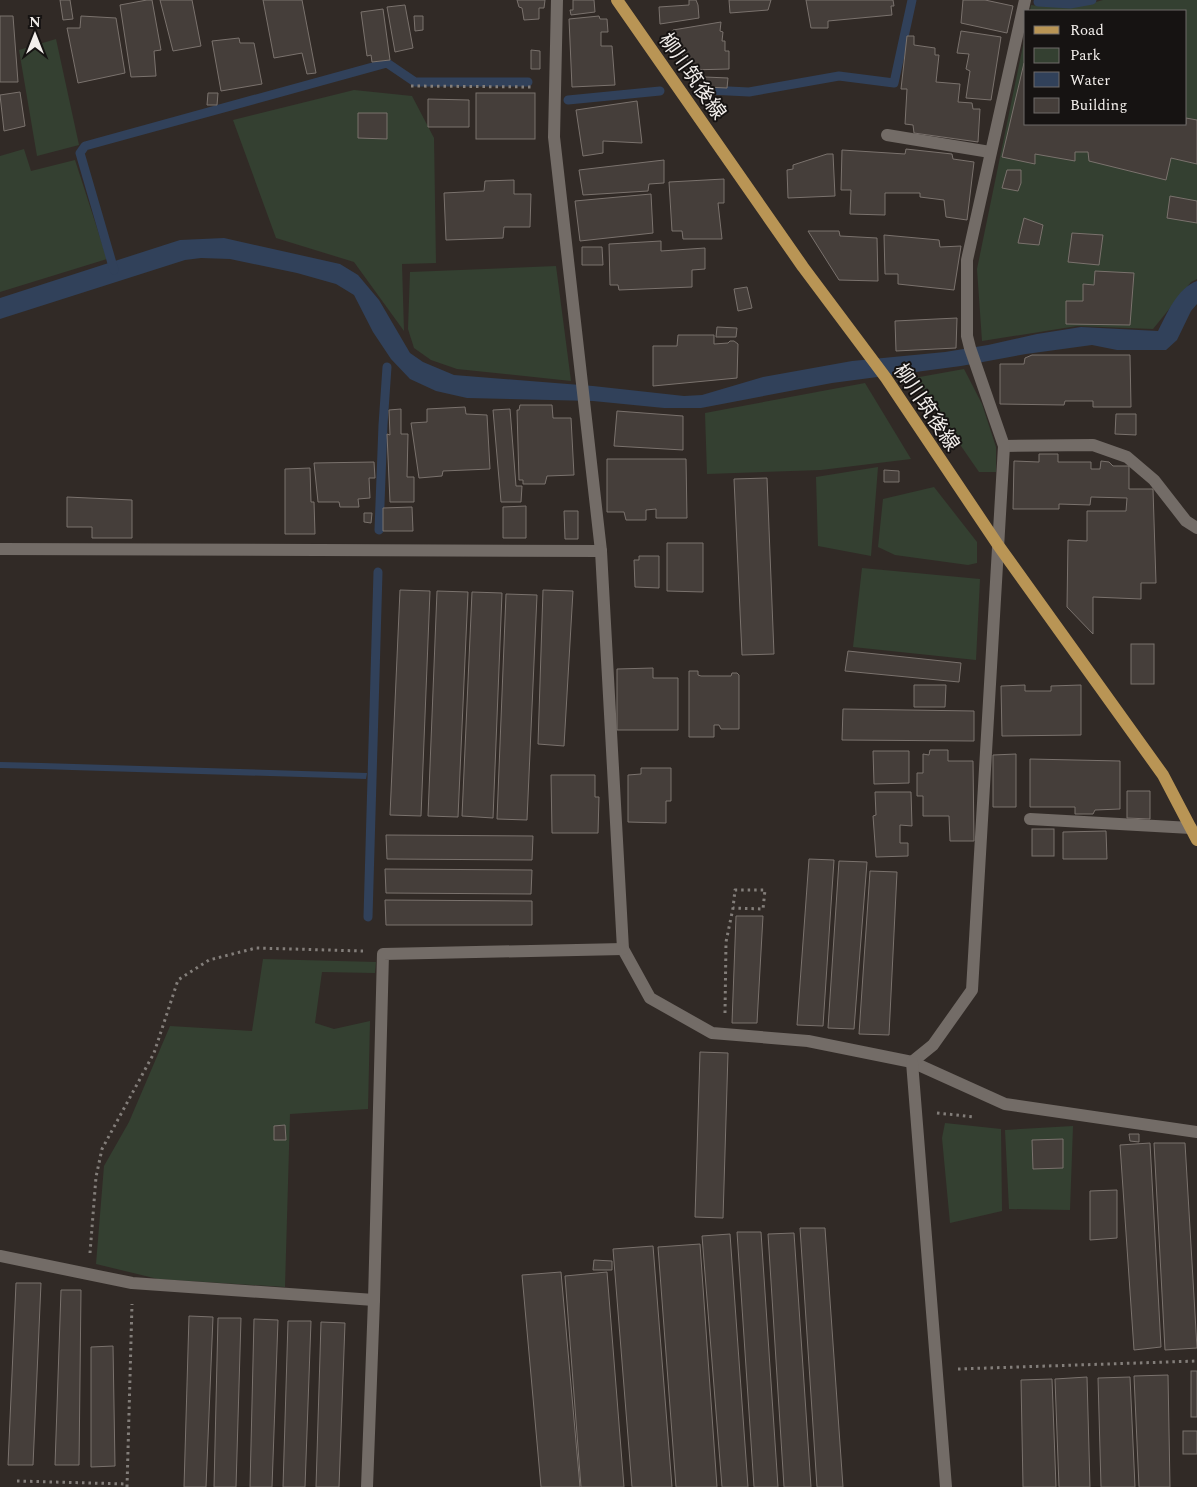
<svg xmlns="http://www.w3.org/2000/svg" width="1197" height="1487" font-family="Spectral,'Noto Sans JP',serif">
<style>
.green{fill:#344031}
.water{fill:#31415a}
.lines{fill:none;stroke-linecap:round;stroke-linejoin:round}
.stream{stroke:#31415a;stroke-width:9}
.building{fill:#453e3a;stroke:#7a726d}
.path{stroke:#837e7a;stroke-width:3;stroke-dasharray:2.5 4;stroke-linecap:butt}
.minor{stroke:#736c67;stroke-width:12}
.major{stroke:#b99555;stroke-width:12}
.labels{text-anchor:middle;stroke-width:4;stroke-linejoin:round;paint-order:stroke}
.street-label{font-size:20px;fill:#f2eeeb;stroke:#161312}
</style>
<rect width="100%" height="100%" fill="#312a26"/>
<!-- green -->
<g class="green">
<path d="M1103 0H1197V279L1191 282 1153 329 1077 326 982 341 977 269 1026 31V124H1186V11H1030L1031 5C1061 8 1073 9 1103 0Z"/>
<polygon points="56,39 79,145 37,156 19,50"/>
<polygon points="354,90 412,96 434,138 436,263 402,264 404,331 354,262 276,238 233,120"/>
<polygon points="24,149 31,171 75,160 107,259 0,292 0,156"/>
<polygon points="556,266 571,381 457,369 431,360 414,348 408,329 410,272"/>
<polygon points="964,369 982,404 996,447 996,472 979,472 914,378"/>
<polygon points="865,383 911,459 821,470 707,474 705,413"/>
<polygon points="878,467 871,556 818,546 816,477"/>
<polygon points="934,487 977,542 977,563 968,565 895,555 878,547 883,499"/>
<polygon points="862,568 980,579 976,660 853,647"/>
<polygon points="263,959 376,962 375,973 322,972 315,1023 334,1029 370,1021 368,1109 290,1114 285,1287 158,1279 96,1264 104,1166 129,1122 170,1026 252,1031"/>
<polygon points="945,1123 1001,1129 1002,1211 950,1223 942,1138"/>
<polygon points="1073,1126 1070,1210 1009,1209 1005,1130"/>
</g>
<!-- water -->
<g class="water">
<path d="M224 238 340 264 358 275 379 300 410 353 423 362 454 375 593 386 684 396 702 395 763 377 852 361 945 352 988 345 1037 334 1081 327 1158 331C1167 314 1177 288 1197 281V304L1191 311 1177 340 1166 350H1117L1092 345 1026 354 961 366 832 383 701 408H664L593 401 467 398 436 391 410 379 391 359 373 332 354 295 336 284 297 273 230 259 201 258 185 260 0 319V298L180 240Z"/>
<polygon points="0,762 42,763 367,773 366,779 40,769 0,768"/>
</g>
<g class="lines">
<!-- stream -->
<g class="stream">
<polyline points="1038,2 1070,4 1092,0"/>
<polyline points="708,90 749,92 839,76 894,83 912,0"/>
<polyline points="568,100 660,91"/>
<polyline points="114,270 80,153 85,146 387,63 415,82 528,82"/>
<polyline points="379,530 383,425 387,367"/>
<polyline points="368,917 378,572"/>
</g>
</g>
<!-- building -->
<g class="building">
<polygon points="60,0 70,0 73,19 63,20"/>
<polygon points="147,0 152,0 161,50 154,51 156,76 131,77 120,5"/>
<polygon points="160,0 192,0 201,46 173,51"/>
<polygon points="263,0 302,0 316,73 307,74 302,53 274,58"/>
<polygon points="517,0 545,0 544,8 539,8 539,19 524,20 522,8 519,7"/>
<polygon points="573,0 594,0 595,12 571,15 570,10 573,10"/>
<polygon points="689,0 696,0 698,5 699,18 660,24 659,7 689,5"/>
<polygon points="729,0 771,0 768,10 730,13"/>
<polygon points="806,0 893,0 894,6 891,6 892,15 828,21 828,28 811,28"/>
<polygon points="963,0 985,0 1013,6 1007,33 961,23"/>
<polygon points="405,5 413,48 395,52 387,7"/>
<polygon points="383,9 390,60 372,62 371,55 367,56 361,12"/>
<polygon points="0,16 13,16 18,82 0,82"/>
<polygon points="81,16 116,18 125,73 78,83 67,28 80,28"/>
<polygon points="414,16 423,16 423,30 415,31"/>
<polygon points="599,16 600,19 607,19 608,32 601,32 601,46 612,46 615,85 572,87 569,19"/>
<polygon points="721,22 720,31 723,32 722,41 725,41 725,51 729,51 729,69 689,70 689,61 683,57 682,49 679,45 673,46 673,30"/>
<polygon points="961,31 1001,37 991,100 966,98 970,71 966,69 969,54 957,53"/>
<polygon points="907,36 914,36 914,45 935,48 935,55 939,55 936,82 960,84 958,102 972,103 973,109 980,109 978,142 914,133 913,125 905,124 907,89 901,89"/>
<polygon points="239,38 240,43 254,43 262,84 221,91 212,41"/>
<polygon points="531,50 540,51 540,69 531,69"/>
<polygon points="1024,63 1026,64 1026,124 1186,124 1186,118 1197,120 1197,164 1171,158 1166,180 1089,161 1088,152 1075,152 1075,161 1035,154 1035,164 1002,157"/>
<polygon points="705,77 728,78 727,88 705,87"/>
<polygon points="20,92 25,126 4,131 0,95"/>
<polygon points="208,93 218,93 217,105 207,105"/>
<rect x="476" y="93" width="59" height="46"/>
<polygon points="428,99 469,100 469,127 428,127"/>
<polygon points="637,101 642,143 603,141 603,153 583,156 576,110"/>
<polygon points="358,113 387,113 387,139 358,138"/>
<polygon points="906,149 952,154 953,159 974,162 967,220 946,217 944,200 920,197 920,193 885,193 885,215 850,214 851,190 841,190 842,150 905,154"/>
<polygon points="827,154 833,154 835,196 788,198 787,170 793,169 793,165"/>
<polygon points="664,160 664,183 649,184 648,191 583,195 579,170"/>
<polygon points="1007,170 1021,170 1021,183 1018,191 1002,188"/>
<polygon points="724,179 724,203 718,203 722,239 683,239 682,231 672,231 669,182"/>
<polygon points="514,180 514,194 531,194 530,227 504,227 503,238 446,240 444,193 484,191 485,181"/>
<polygon points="651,194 653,233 580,241 575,201"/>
<polygon points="1170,196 1197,201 1197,223 1167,218"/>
<polygon points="1024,218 1043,225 1039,245 1018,243"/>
<polygon points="808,231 839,231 840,236 877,238 878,281 839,280"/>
<polygon points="1072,233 1103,235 1099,265 1068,262"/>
<polygon points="884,235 939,240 940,247 961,246 954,290 898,284 898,274 885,274"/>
<polygon points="661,241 661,251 705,248 705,269 692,270 692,287 619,290 618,285 610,285 609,244"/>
<polygon points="582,247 602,247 603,265 582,265"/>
<polygon points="1095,271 1134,273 1130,325 1066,324 1066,301 1083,301 1083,284 1094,285"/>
<polygon points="747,287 752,308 738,311 734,289"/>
<polygon points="957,318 956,348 896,351 895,321"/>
<polygon points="717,327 737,328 736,337 716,337"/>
<polygon points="678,335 714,335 714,344 728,343 730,341 734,341 738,344 737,378 653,386 653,346 677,346"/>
<polygon points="1032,355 1130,355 1131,407 1093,407 1093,401 1065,401 1064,405 1000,404 1000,364 1024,364 1025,358"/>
<polygon points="520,405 552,405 553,418 571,418 574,475 547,476 545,484 523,484 523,480 519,480 517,410 519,410"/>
<polygon points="465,407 466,414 487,415 490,469 443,471 442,476 419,478 411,423 427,422 427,409"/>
<polygon points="401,409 401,434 408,434 407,477 414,477 414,502 390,502 387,434 390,435 389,410"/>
<polygon points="510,409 516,486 522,486 521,502 501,502 493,410"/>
<polygon points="617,411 683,416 683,450 614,446"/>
<polygon points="1116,414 1136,414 1136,435 1115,434"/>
<polygon points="1039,454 1058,454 1058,462 1091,462 1091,469 1100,469 1101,461 1109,462 1113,466 1129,466 1129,489 1153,489 1156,583 1141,583 1141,599 1093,597 1093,634 1067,607 1068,540 1087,541 1087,511 1126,511 1127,498 1091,497 1090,505 1059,504 1059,509 1013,509 1014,461 1039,462"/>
<polygon points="607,459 686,459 687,518 656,518 656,509 646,510 646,520 626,520 624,512 607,512"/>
<polygon points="374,462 375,478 369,478 370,498 358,499 359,507 340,507 339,502 318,502 314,463"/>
<polygon points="310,468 311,502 314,502 315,534 285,534 285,469"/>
<polygon points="884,470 899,471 899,482 884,482"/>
<polygon points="767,478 774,654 742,655 734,479"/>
<polygon points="67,497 132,500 132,538 92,538 92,527 67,527"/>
<polygon points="526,506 526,538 503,538 503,507"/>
<polygon points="412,507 413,531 383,531 383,508"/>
<polygon points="564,511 578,511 578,539 565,539"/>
<polygon points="364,513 372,513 371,523 364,522"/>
<polygon points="667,543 703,543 703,592 667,591"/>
<polygon points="639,556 659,556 659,588 635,587 634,560 639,560"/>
<polygon points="400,590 430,591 421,816 390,815"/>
<polygon points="543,590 573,591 564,746 538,744"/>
<polygon points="437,591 468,592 458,817 428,816"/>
<polygon points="472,592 502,593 493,818 462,816"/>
<polygon points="506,594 537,595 527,820 497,819"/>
<rect x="1131" y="644" width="23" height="40"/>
<polygon points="848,651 961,663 959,682 845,671"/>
<polygon points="653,668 653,678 678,678 678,730 617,730 617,669"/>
<polygon points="689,671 698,671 698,675 701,676 731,676 732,673 737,673 739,675 739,729 721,729 719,725 714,725 714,737 689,737"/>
<polygon points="914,685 946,685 945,707 914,707"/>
<polygon points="1025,685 1025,691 1051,691 1051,686 1081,685 1081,735 1002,736 1001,686"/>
<polygon points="843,709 974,711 974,741 842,740"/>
<polygon points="930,750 948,750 948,761 973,761 974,841 950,841 949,816 923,816 923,796 917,796 917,773 923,773 923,754 929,755"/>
<polygon points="873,751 909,751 909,783 874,784"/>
<polygon points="1016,754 1016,807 993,807 993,755"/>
<polygon points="1030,759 1120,761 1120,809 1095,810 1093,814 1075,814 1075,807 1030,807"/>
<polygon points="641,768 671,768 671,801 666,801 666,823 628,822 628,775 641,774"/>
<polygon points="551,775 595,775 595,797 599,797 598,833 552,833"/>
<polygon points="1127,791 1150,791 1150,819 1127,818"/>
<polygon points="875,792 911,792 912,826 900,825 900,843 908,843 908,856 876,857 873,816 876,815"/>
<rect x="1032" y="829" width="22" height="27"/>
<polygon points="1106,831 1107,859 1063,859 1063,832"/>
<polygon points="386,835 533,836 532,860 387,859"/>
<polygon points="809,859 834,860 823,1026 797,1025"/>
<polygon points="839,861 867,862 854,1029 828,1028"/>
<polygon points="385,869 532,870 531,894 386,893"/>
<polygon points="870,871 897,872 889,1035 859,1034"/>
<polygon points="385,900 532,901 532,925 386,925"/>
<polygon points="736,916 763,916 757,1023 732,1023"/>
<polygon points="700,1052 728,1053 723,1218 695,1217"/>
<polygon points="285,1125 286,1140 274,1140 274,1126"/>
<polygon points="1129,1134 1139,1134 1139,1142 1130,1141"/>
<polygon points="1063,1139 1063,1168 1033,1169 1032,1140"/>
<polygon points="1150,1143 1161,1347 1134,1350 1120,1145"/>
<polygon points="1154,1143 1185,1143 1197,1348 1165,1350"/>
<polygon points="1117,1190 1117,1238 1090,1240 1090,1191"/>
<polygon points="800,1228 825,1228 843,1487 817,1487"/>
<polygon points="737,1232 761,1232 778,1487 754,1487"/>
<polygon points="794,1233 811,1487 784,1487 768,1234"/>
<polygon points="730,1234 748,1487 722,1487 702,1236"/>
<polygon points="700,1244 717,1487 676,1487 658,1247"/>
<polygon points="653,1246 672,1487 632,1487 613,1249"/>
<polygon points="594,1260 612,1261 612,1270 593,1270"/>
<polygon points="561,1272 580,1487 541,1487 522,1275"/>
<polygon points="607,1272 624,1487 581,1487 565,1276"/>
<polygon points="16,1283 41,1283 33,1465 8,1465"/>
<polygon points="61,1290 81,1290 79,1465 55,1465"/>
<polygon points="189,1316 213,1317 206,1487 184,1487"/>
<polygon points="218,1318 241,1318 236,1487 214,1487"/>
<polygon points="254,1319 278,1320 272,1487 250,1487"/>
<polygon points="288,1321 311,1321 305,1487 283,1487"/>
<polygon points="321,1322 345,1323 339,1487 316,1487"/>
<polygon points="113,1346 115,1466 91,1467 91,1347"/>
<rect x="1191" y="1371" width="6" height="46"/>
<polygon points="1168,1375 1170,1487 1139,1487 1134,1376"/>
<polygon points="1087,1377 1090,1487 1059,1487 1055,1379"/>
<polygon points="1130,1377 1135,1487 1101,1487 1098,1378"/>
<polygon points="1052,1379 1056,1487 1023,1487 1021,1380"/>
<rect x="1183" y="1431" width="14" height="23"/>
</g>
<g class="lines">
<!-- path -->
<g class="path">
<polyline points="411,86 533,87"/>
<polyline points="725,1013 726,942 733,908 735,890 765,890 763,909 733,908"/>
<polyline points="937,1113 975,1117"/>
<polyline points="90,1253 96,1177 102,1149 154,1053 178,980 209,960 256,948 363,951"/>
<polyline points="958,1369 1197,1361"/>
<polyline points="17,1481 127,1484"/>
<polyline points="127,1487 132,1304"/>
</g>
<!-- minor -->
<g class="minor">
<polyline points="557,0 554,137 601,551 623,949 650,998 712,1033 808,1041 912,1062 1005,1104 1197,1132"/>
<polyline points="887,135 990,152"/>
<polyline points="1004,446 1093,445 1127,457 1154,480 1186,521 1197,528"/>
<polyline points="0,549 601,551"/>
<polyline points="1030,819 1191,828"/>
<polyline points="912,1062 933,1045 972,990 1004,446 970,348 967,336 967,260 1025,0"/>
<polyline points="912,1062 946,1487"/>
<polyline points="0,1256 132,1283 374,1300"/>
<polyline points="367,1487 374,1300 383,954 623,949"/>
</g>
<!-- major -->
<polyline class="major" points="617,0 803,267 886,378 998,545 1163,775 1197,840"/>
</g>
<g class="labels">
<!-- street labels -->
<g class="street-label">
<text transform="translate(693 76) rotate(55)" y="7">柳川筑後線</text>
<text transform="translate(927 407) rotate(56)" y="7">柳川筑後線</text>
</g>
</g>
<!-- legend -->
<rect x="1024" y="10" width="162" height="115" fill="#161312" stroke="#6e6b69"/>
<rect x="1034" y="26" width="25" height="8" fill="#b99555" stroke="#6e6b69"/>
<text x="1070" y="35" font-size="15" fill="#f2eeeb">Road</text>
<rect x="1034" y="48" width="25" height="15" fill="#344031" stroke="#6e6b69"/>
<text x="1070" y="60" font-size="15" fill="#f2eeeb">Park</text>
<rect x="1034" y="72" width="25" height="15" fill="#31415a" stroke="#6e6b69"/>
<text x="1070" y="85" font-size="15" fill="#f2eeeb">Water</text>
<rect x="1034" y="98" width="25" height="15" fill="#453e3a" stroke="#6e6b69"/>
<text x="1070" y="110" font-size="15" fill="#f2eeeb">Building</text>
<!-- north arrow -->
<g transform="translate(35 35)" stroke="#161312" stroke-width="4" paint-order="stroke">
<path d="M0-4L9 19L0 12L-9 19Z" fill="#f2eeeb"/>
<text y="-8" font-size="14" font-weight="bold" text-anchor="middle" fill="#f2eeeb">N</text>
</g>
</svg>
